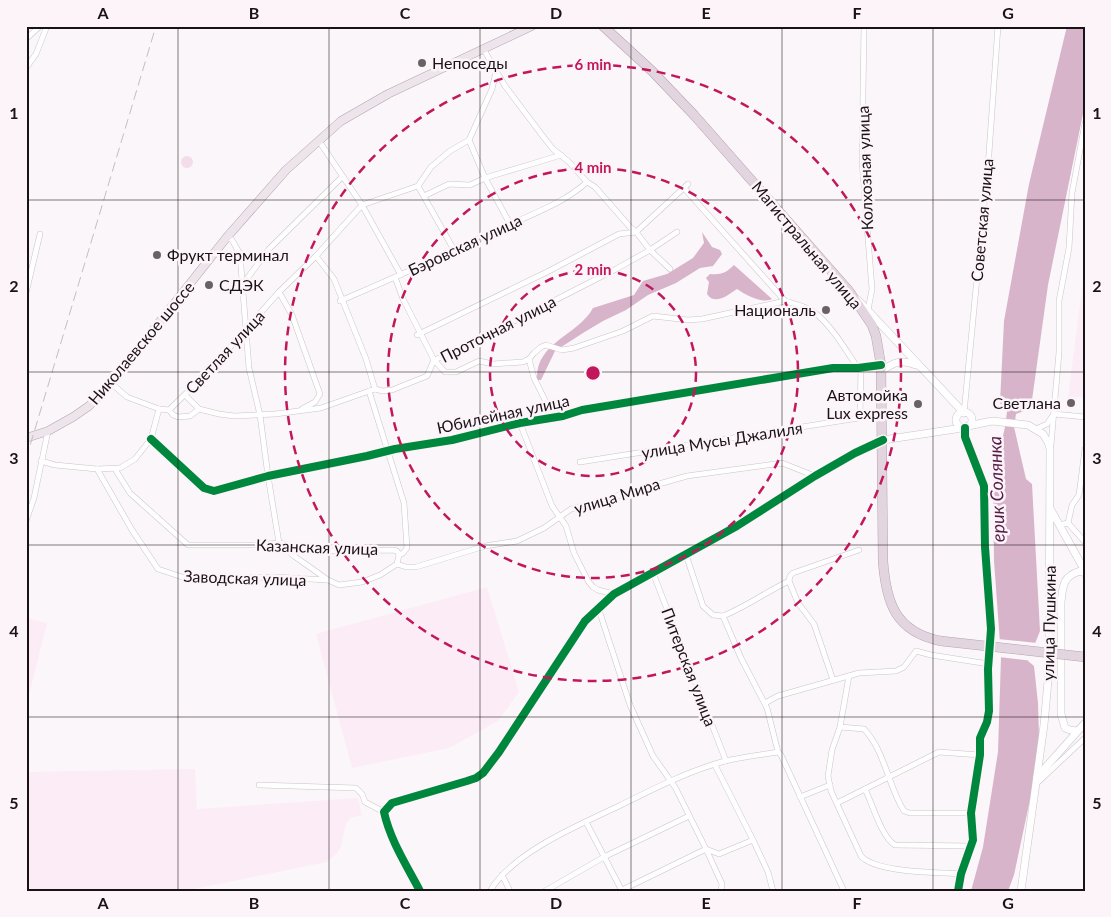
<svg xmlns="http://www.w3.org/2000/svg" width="1111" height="917" font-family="Lato,sans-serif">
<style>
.built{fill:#fcecf5}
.green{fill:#f4ddeb}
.water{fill:#d7b4ca}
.pier{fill:#fbf6f9}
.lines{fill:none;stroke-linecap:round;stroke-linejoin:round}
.street-casing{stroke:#cbc4c9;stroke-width:6}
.secondary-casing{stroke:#cbc4c9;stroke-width:8}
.primary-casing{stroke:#b4a3ae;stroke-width:9}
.highway-casing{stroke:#b4a3ae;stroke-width:10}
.street{stroke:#fefefe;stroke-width:5}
.secondary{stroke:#fefefe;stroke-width:7}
.primary{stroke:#ede5eb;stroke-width:8}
.highway{stroke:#e3d5df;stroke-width:9}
.rail{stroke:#c1c0c1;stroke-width:1;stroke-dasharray:10 5;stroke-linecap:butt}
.highway-bridge-casing{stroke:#b4a3ae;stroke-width:10;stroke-linecap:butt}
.highway-bridge{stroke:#e3d5df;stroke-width:9}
.cycleway-casing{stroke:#fdf4fa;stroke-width:11}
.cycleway{stroke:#00873e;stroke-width:8}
.grid{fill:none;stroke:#191217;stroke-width:1;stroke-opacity:0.55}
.ring{fill:none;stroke:#c2185b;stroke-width:2.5;stroke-dasharray:9 6}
.poi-dot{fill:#686266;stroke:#fdf4fa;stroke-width:2}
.labels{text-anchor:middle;stroke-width:5;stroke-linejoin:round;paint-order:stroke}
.poi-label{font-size:16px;fill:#191217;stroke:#fdf4fa;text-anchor:start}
.street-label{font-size:16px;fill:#191217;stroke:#fdf4fa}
.water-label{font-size:18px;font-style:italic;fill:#541b44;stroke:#fdf4fa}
.centre{fill:#c2185b;stroke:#fdf4fa;stroke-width:2.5}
.ring-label{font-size:15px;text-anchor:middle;font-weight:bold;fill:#c2185b;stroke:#fdf4fa;stroke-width:5;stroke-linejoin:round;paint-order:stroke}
.neatline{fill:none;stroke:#191217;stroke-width:2}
.grid-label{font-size:16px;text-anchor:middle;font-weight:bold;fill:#191217}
</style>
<rect width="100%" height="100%" fill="#fbf6f9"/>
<!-- built -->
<g class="built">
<polygon points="1085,266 1085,397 1068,397"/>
<polygon points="487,587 519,692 498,721 449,748 352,768 316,634"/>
<polygon points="26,618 47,623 26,707"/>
<polygon points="195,769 197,809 358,798 362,815 350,818 346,823 341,847 336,854 327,862 184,891 26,891 26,772"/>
</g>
<!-- green -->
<circle class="green" cx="187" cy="162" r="6"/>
<!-- water -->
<g class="water">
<polygon points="1067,26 1085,26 1085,104 1048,285 1032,400 1029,409 1016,414 1014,427 1026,479 1032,484 1040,631 1028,661 1034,666 1038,703 1039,737 1031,795 1014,875 1008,891 971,891 983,847 998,752 1001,657 994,561 993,480 1005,427 1007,412 1000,403 1004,321 1029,184"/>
<path d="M702 232 712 247 720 250 722 254 713 266 700 268 676 283 648 295 626 310 603 321 583 333 555 351 541 380H537C535 342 578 336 593 308L634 295 643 281 667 274 693 258 704 243Z"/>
<path d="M734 265 772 299C762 304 746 295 737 289 728 295 715 306 707 294L709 282 706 278 710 274C721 275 726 273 734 265Z"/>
</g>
<!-- pier -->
<polygon class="pier" points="998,639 1037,643 1031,660 1033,661 999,657"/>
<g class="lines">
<defs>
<g id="street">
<polyline points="864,26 862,161 872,289 868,310"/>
<polyline points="26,39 40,26"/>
<polyline points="484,50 505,86 545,139 553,149 569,162 587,182 595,187 630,227 636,232 650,250 670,269"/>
<polyline points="26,68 36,54 47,26"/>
<polyline points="469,140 485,178 510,224"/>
<polyline points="319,141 362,205 401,275"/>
<polyline points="418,186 431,167 450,151 469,140 492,89 496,72"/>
<polyline points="418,186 454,250"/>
<path d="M684 188 785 301C795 304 806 306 814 312 832 326 845 349 858 368"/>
<polyline points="424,196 449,184 470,185 485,178 561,155"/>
<polyline points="227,237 232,240 240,254 249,368 260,415 268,476 279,543 294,556 328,580 339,585 362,582 380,575 397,564 399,555 403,553 407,548 404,503 369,391"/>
<polyline points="316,256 334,279 366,359 375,389"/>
<polyline points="395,277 403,299 434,360 445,372 456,372 479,361 493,364 523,362 529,359"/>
<polyline points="243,284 269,249 342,177"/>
<polyline points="279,292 292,315 320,394 315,402 302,409"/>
<polyline points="26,293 40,234"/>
<path d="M340 301C396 277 452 252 507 226 534 213 564 203 587 182"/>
<polyline points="417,335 547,272 619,234 636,232 688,184"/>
<polyline points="111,383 127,397 159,409 169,410 173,415 178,417 190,416 199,409"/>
<polyline points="185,395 199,409 219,414 234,416 275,414 321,408 375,389 383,391 392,390 427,376 434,360 450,354 616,269 650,250 677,232"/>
<polyline points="169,410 207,373 279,292 316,256 362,205 418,186"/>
<polyline points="964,413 989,153 998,26"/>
<polyline points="1054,414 1085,417"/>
<polyline points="860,417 861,367"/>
<polyline points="548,418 546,402 534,378 530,363 529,359 534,353 541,347 546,345 562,350 574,348 623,331 653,316 688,320 702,319 785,301"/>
<polyline points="520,423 552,506 566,526 574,553 588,581 593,587 598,590 614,594"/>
<polyline points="1036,429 1047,424 1054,414"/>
<polyline points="151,439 204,488 214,491 268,476 367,456 395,449 452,440 520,423 563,416 582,410 833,368 858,368 881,365"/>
<polyline points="1051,445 1059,352 1059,301 1069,248 1072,193 1085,123"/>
<polyline points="41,461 55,465 97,469 132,530 158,569 188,579 274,577 327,580"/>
<polyline points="580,462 865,417"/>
<polyline points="97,469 120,468 135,459 151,439 159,409"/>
<polyline points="115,469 130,493 188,545 253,545 279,543 317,551 393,550 397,551 399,555"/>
<polyline points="26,521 34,498 48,431"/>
<polyline points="1068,523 1072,505 1079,495 1085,449"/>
<polyline points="1059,525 1068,523 1085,542"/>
<polyline points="686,555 703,606 713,615 723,616"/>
<polyline points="397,564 406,567 416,567 485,546 517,541 544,528 571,509 687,476 782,463 815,476"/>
<polyline points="653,573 726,761"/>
<polyline points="789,581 798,603 814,624 833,680"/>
<polyline points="598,607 630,705 653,756 675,787 706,849 722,884 721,891"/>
<polyline points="723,616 741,658 767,708 778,752 781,755 844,891"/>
<path d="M723 616C746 607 766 592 789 581L790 576 793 573 859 550"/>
<path d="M849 676 840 727 832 750 828 776 831 791 861 856C876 873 937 872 961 874"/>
<polyline points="765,703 778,696 859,673 896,671 904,667 916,651 931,655 989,664"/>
<path d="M840 727 864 729C885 751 888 786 904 811L910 813H971"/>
<polyline points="715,765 753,840 768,872 773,891"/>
<polyline points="1036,784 1085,738"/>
<polyline points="259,785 356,788 362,794 365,802 384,812"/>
<path d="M865 789C872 803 882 838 895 845L971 846"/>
<polyline points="800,797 830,785"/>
<polyline points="837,803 939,752 980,755"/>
<polyline points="586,822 622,891"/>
<polyline points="502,875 510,891"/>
<path d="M420 891C407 866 390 840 384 812L392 803 467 781 476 778 483 773 499 752 585 621 614 594 737 526 815 476 855 453 883 440"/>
<path d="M490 891C513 852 579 825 619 806 653 789 688 771 725 761 742 757 760 755 778 752"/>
<polyline points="545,891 604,857 689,816"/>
<polyline points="620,891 706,849 719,854 753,840"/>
<polyline points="958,891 961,874 973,840 971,813 980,755 980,738 987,722 989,711 988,669 991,629 985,547 984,486 965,437 965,428"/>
</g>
<g id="secondary">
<polyline points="858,300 964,413"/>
<path d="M882 371C893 362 903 359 916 365"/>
<circle cx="964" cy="420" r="8"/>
<polyline points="968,426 992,421 1028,425 1043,434 1048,442 1050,449 1049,670 1044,725 1021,891"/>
<polyline points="883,440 962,428"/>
<polyline points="1051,510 1085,571"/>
<path d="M1077 731 1070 730 1065 728 1061 714V602C1063 586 1062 577 1080 571L1085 573"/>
<polyline points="1037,777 1085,723"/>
</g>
<polyline id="primary" points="26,438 48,431 73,417 89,406 111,383 227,237 286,170 341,121 388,94 532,26"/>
<path id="highway" d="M603 26 652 71 694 115 849 291 872 325 876 336 881 365 883 561C886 602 895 632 941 641"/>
</defs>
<!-- street casing -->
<use href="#street" class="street-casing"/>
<!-- secondary casing -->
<use href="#secondary" class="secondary-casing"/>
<!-- primary casing -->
<use href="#primary" class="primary-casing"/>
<!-- highway casing -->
<use href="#highway" class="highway-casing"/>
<!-- street -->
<use href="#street" class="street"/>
<!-- secondary -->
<use href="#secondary" class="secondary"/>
<!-- primary -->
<use href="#primary" class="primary"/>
<!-- highway -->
<use href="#highway" class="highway"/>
<!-- rail -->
<polyline class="rail" points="26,459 156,26"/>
<defs>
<polyline id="highway-bridge" points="941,641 1085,657"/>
</defs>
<!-- highway-bridge casing -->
<use href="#highway-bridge" class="highway-bridge-casing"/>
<!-- highway-bridge -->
<use href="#highway-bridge" class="highway-bridge"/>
<defs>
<g id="cycleway">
<polyline points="151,439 204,488 214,491 268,476 367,456 395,449 452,440 520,423 563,416 582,410 833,368 858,368 881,365"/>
<path d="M420 891C407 866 390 840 384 812L392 803 467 781 476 778 483 773 499 752 585 621 614 594 737 526 815 476 855 453 883 440"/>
<polyline points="958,891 961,874 973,840 971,813 980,755 980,738 987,722 989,711 988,669 991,629 985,547 984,486 965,437 965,428"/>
</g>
</defs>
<!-- cycleway casing -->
<use href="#cycleway" class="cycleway-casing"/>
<!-- cycleway -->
<use href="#cycleway" class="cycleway"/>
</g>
<!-- grid -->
<path class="grid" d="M178 26V891M329 26V891M480 26V891M631 26V891M782 26V891M933 26V891M26 200H1085M26 372H1085M26 545H1085M26 717H1085"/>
<!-- distance rings -->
<g class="ring">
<circle cx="593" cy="373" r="103"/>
<circle cx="593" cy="373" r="205"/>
<circle cx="593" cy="373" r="308"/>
</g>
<!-- markers -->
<g class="poi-dot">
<circle cx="422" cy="63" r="5"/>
<circle cx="157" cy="255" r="5"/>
<circle cx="209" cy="285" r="5"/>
<circle cx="826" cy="310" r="5"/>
<circle cx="1071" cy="403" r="5"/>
<circle cx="918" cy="404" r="5"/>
</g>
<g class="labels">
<!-- poi labels -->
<g class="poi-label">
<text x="432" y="69">Непоседы</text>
<text x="167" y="261">Фрукт терминал</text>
<text x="219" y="291">СДЭК</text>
<text x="816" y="316" text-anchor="end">Националь</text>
<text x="908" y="401" text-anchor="end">Автомойка<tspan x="908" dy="18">Lux express</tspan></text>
<text x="1061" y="409" text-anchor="end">Светлана</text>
</g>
<!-- street labels -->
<g class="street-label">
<text transform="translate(865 168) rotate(-92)" y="6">Колхозная улица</text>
<text transform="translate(982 220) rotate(-85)" y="6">Советская улица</text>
<text transform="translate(465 245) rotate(-25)" y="6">Бэровская улица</text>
<text transform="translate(807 245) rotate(50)" y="6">Магистральная улица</text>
<text transform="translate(498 329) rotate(-27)" y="6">Проточная улица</text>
<text transform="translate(141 343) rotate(-50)" y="6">Николаевское шоссе</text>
<text transform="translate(225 352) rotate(-47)" y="6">Светлая улица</text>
<text transform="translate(503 414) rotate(-12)" y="6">Юбилейная улица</text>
<text transform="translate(722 440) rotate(-9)" y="6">улица Мусы Джалиля</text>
<text transform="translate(617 496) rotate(-17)" y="6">улица Мира</text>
<text transform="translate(317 547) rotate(2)" y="6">Казанская улица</text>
<text transform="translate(245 578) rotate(2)" y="6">Заводская улица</text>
<text transform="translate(1049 623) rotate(-89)" y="6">улица Пушкина</text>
<text transform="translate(689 667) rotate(69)" y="6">Питерская улица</text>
</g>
<!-- water labels -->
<g class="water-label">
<text transform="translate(997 489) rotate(-92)" y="6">ерик Солянка</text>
</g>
</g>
<circle cx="593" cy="373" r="8" class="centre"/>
<g class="ring-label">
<text x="593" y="70">6 min</text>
<text x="593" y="173">4 min</text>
<text x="593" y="275">2 min</text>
</g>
<!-- border -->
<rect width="1111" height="917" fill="none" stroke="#fdf4fa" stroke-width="55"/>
<rect x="28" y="28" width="1056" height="862" class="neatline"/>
<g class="grid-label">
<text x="103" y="19">A</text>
<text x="254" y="19">B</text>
<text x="405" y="19">C</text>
<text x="556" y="19">D</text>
<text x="706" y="19">E</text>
<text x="857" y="19">F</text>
<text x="1008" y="19">G</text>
<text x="14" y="119">1</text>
<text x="1097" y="119">1</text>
<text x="14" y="292">2</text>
<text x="1097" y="292">2</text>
<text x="14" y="464">3</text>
<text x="1097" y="464">3</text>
<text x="14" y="637">4</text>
<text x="1097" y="637">4</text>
<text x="14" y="809">5</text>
<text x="1097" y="809">5</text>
<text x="103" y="909">A</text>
<text x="254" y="909">B</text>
<text x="405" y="909">C</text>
<text x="556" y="909">D</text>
<text x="706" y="909">E</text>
<text x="857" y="909">F</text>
<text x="1008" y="909">G</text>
</g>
</svg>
